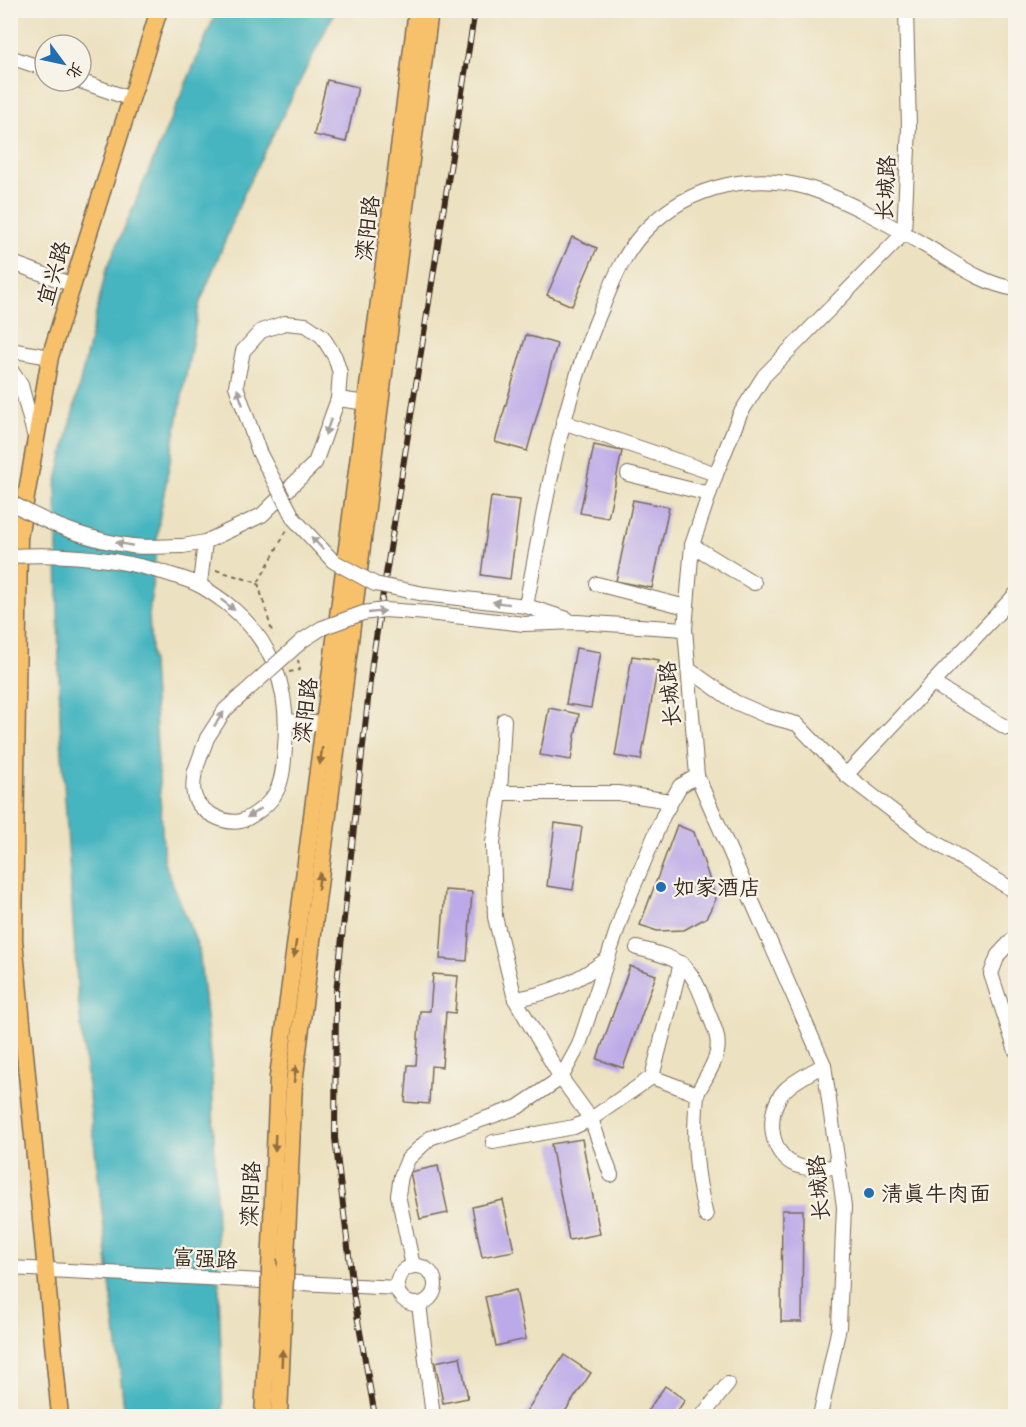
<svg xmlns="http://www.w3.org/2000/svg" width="1026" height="1427" font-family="'Shantell Sans','LXGW WenKai TC',sans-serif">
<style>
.water{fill:#47b5c0;stroke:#41706f;stroke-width:1.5}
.building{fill:#bcaae8}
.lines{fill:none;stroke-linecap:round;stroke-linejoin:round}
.minor-casing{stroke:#796a57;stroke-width:16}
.major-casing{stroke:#796a57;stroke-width:19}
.path{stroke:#796a57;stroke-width:2;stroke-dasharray:4.5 4.5;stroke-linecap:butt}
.minor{stroke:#fff;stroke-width:14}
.major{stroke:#f7c06b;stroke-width:16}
.rail-casing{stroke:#3b2a1e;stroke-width:6}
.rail{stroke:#f7f3e8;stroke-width:4;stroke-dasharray:11;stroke-linecap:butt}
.minor-bridge-casing{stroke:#796a57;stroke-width:16;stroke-linecap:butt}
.major-bridge-casing{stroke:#796a57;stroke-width:19;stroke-linecap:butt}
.minor-bridge{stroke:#fff;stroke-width:14}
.major-bridge{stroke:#f7c06b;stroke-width:16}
.oneway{fill:#a79f9a}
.oneway2{fill:#906e41}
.poi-dot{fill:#1f6fb2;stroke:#f7f3e8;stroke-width:2}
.labels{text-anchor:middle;stroke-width:4.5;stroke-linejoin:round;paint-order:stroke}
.street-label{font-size:22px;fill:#3b2a1e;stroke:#f7f3e8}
.poi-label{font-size:22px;fill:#3b2a1e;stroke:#f7f3e8;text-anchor:start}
</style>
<rect width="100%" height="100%" fill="#f7f3e8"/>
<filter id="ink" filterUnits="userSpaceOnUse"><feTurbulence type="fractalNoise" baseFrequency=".0167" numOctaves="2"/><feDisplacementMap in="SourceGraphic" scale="12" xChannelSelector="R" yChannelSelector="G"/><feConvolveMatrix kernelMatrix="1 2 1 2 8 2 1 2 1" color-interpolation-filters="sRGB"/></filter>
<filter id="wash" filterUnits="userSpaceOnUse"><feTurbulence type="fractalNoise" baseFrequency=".008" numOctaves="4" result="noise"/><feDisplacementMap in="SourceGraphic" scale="24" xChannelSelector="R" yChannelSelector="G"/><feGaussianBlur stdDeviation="1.35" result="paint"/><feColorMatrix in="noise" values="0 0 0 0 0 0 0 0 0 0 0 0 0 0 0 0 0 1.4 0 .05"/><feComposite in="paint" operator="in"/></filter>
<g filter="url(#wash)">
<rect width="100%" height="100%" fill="#ece1c0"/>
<!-- water -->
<polygon class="water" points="217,11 335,11 245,191 199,305 159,520 149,616 164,862 199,949 212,1075 223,1416 125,1416 78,998 60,721 56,485 106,271"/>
<g id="blocks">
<!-- building -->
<g class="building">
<polygon points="327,80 358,87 346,142 314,135"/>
<polygon points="572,237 597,248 572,306 547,295"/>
<polygon points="526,335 557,344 527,451 495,442"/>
<polygon points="594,445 622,451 608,518 580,513"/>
<polygon points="491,497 520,500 510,579 481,575"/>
<polygon points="633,500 669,507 652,588 616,581"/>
<polygon points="576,648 601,652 591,708 566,704"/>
<polygon points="632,656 659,660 641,760 615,756"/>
<polygon points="549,708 579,714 571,760 540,755"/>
<polygon points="555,823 582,827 573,890 547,886"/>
<polygon points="677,825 694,832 716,899 706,918 684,930 657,931 640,925"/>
<polygon points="445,890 472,892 467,961 440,959"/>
<polygon points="630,966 656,975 623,1068 597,1059"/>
<polygon points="433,974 458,976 455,1013 446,1012 442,1067 431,1066 429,1104 405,1102 408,1065 416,1065 420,1011 430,1011"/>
<polygon points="582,1139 600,1234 569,1240 551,1144"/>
<polygon points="438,1166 448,1213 420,1219 410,1172"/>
<polygon points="503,1200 514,1251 482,1257 472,1207"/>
<polygon points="782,1210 803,1210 802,1322 781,1322"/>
<polygon points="516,1290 526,1339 496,1346 485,1297"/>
<polygon points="564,1355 591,1373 562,1416 523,1416"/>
<polygon points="460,1357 468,1398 443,1403 435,1362"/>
<polygon points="665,1386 685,1400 674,1416 644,1416"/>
</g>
</g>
</g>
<g filter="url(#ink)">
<use href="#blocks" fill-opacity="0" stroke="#796a57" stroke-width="1.5"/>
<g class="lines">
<defs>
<g id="minor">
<polyline points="10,57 45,69"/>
<polyline points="80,81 131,99"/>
<polyline points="10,262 73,285"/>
<polyline points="10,350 50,357"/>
<polyline points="10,369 21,385 34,434"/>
<polyline points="338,399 367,403"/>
<polyline points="563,422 716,474"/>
<polyline points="628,474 709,494"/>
<polyline points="692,545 754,583"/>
<polyline points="183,546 205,542 262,515 315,463 338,399 340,373 335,357 322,336 306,325 285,323 261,331 243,351 236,386 259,452"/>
<path d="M178 577C199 583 208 590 226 603 273 640 290 688 285 747 284 761 283 780 276 792 271 803 253 817 241 821 225 825 197 811 194 794 192 787 194 778 195 771"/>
<polyline points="200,583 205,542"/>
<polyline points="597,584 686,607"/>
<polyline points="424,594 526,606 567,619"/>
<path d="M526 606C545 504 561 404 602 308 612 284 621 260 637 240 678 189 746 170 809 188 847 200 892 226 926 246 955 263 982 284 1016 289"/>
<polyline points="428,613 524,624 577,622 685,629"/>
<polyline points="688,669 735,702 767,716 797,724 846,775 925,836 1016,892"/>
<polyline points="932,683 1007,728"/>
<polyline points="504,720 500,793 493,843 495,917 515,999 561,1078 591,1119 611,1175"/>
<polyline points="287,721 326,724"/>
<polyline points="846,775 1016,594"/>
<polyline points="500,793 618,793 670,801"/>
<polyline points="1016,936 998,955 991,974 1016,1051"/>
<path d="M637 948C686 960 691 966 708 1012 713 1025 720 1037 717 1052 715 1065 703 1081 697 1094"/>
<path d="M515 999C550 994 579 981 607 959"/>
<path d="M824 1065C811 1072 795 1080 785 1090 764 1111 768 1160 802 1167 813 1169 827 1167 839 1167"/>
<path d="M652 1077 697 1094C693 1140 695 1171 706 1216"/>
<polyline points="1016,1140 1016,1159"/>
<polyline points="493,1142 574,1127 591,1119 652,1077 681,963"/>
<circle cx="416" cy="1285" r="19"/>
<polyline points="413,1266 398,1195 401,1176 408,1159 430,1138 518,1107 561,1078 579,1045 623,912 663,816 680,786 697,776"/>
<polyline points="10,1268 397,1288"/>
<polyline points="419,1304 433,1416"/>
<polyline points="702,1416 728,1384"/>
<polyline points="820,1416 839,1327 844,1207 824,1065 697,776 685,629 692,545 716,474 740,414 764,376 904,233 909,127 906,10"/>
</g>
<g id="major">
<polyline points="286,1259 294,1083 430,10"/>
<polyline points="270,1269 278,1077 417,10"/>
<polyline points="60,1416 14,940 19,538 50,357 159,10"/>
<polyline points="263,1416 269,1303"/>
<polyline points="279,1416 284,1299"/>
</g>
</defs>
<!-- minor casing -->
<use href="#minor" class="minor-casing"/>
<!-- major casing -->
<use href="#major" class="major-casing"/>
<!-- path -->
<g class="path">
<polyline points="216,570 258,583 287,530"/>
<polyline points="258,583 273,635"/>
<polyline points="289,672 300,670 298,660"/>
</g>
<!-- minor -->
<use href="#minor" class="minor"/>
<!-- major -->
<use href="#major" class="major"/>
<defs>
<polyline id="rail" points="375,1416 354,1298 335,1138 336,992 372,663 475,10"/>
</defs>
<!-- rail casing -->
<use href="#rail" class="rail-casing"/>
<!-- rail -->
<use href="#rail" class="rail"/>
<defs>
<g id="minor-bridge">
<polyline points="259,452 294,519 333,561 375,584 424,594"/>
<path d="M10 502C47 524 89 540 132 546 148 548 166 546 183 546"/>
<path d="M10 556C66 553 126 559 178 577"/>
<polyline points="195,771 207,738 225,710 303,640 322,628 363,613 384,610 428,613"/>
</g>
<g id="major-bridge">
<polyline points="284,1299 286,1259"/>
<polyline points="269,1303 270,1269"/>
</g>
</defs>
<!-- minor-bridge casing -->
<use href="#minor-bridge" class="minor-bridge-casing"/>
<!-- major-bridge casing -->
<use href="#major-bridge" class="major-bridge-casing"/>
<!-- minor-bridge -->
<use href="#minor-bridge" class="minor-bridge"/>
<!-- major-bridge -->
<use href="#major-bridge" class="major-bridge"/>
</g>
<!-- one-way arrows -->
<defs><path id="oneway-solid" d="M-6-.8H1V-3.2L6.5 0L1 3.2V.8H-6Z" transform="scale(1.5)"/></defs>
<g class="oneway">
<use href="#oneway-solid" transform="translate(240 397) rotate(-109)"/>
<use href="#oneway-solid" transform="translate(328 427) rotate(110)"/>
<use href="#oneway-solid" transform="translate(317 543) rotate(-133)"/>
<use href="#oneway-solid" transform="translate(124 544) rotate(-169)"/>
<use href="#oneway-solid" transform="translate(501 603) rotate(-173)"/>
<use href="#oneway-solid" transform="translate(228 605) rotate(38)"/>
<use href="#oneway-solid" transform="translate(377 612) rotate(-6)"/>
<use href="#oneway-solid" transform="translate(219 719) rotate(-56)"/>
<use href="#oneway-solid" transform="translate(254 813) rotate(148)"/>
</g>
<g class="oneway2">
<use href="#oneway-solid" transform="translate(321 756) rotate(98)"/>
<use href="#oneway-solid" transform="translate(319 881) rotate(-83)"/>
<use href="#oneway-solid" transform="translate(295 949) rotate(98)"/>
<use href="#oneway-solid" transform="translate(295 1074) rotate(-83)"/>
<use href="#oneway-solid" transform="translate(275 1143) rotate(92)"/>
<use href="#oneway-solid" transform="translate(282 1358) rotate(-88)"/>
</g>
</g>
<!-- markers -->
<g class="poi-dot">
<circle cx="661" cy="887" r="6"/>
<circle cx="869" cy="1193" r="6"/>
</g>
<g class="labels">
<!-- street labels -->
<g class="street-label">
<text transform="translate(885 188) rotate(-87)" y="8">长城路</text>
<text transform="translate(367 228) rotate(-83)" y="8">滦阳路</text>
<text transform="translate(53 273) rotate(-73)" y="8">宜兴路</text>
<text transform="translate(669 694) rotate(-95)" y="8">长城路</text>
<text transform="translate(305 710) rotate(-83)" y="8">滦阳路</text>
<text transform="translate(818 1188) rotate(-95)" y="8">长城路</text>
<text transform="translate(250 1194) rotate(-88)" y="8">滦阳路</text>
<text transform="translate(205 1258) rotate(3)" y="8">富强路</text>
</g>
<!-- poi labels -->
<g class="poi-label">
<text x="673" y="895">如家酒店</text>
<text x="881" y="1201">清真牛肉面</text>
</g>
</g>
<!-- margin -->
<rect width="1026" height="1427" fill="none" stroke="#f7f3e8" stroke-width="36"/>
<!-- north arrow -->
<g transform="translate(63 63) rotate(123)"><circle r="28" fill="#f7f3e8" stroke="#aca397" stroke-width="1.5"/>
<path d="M0-4.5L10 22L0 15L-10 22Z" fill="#1f6fb2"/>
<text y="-9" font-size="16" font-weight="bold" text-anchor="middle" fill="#3b2a1e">北</text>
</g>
</svg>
